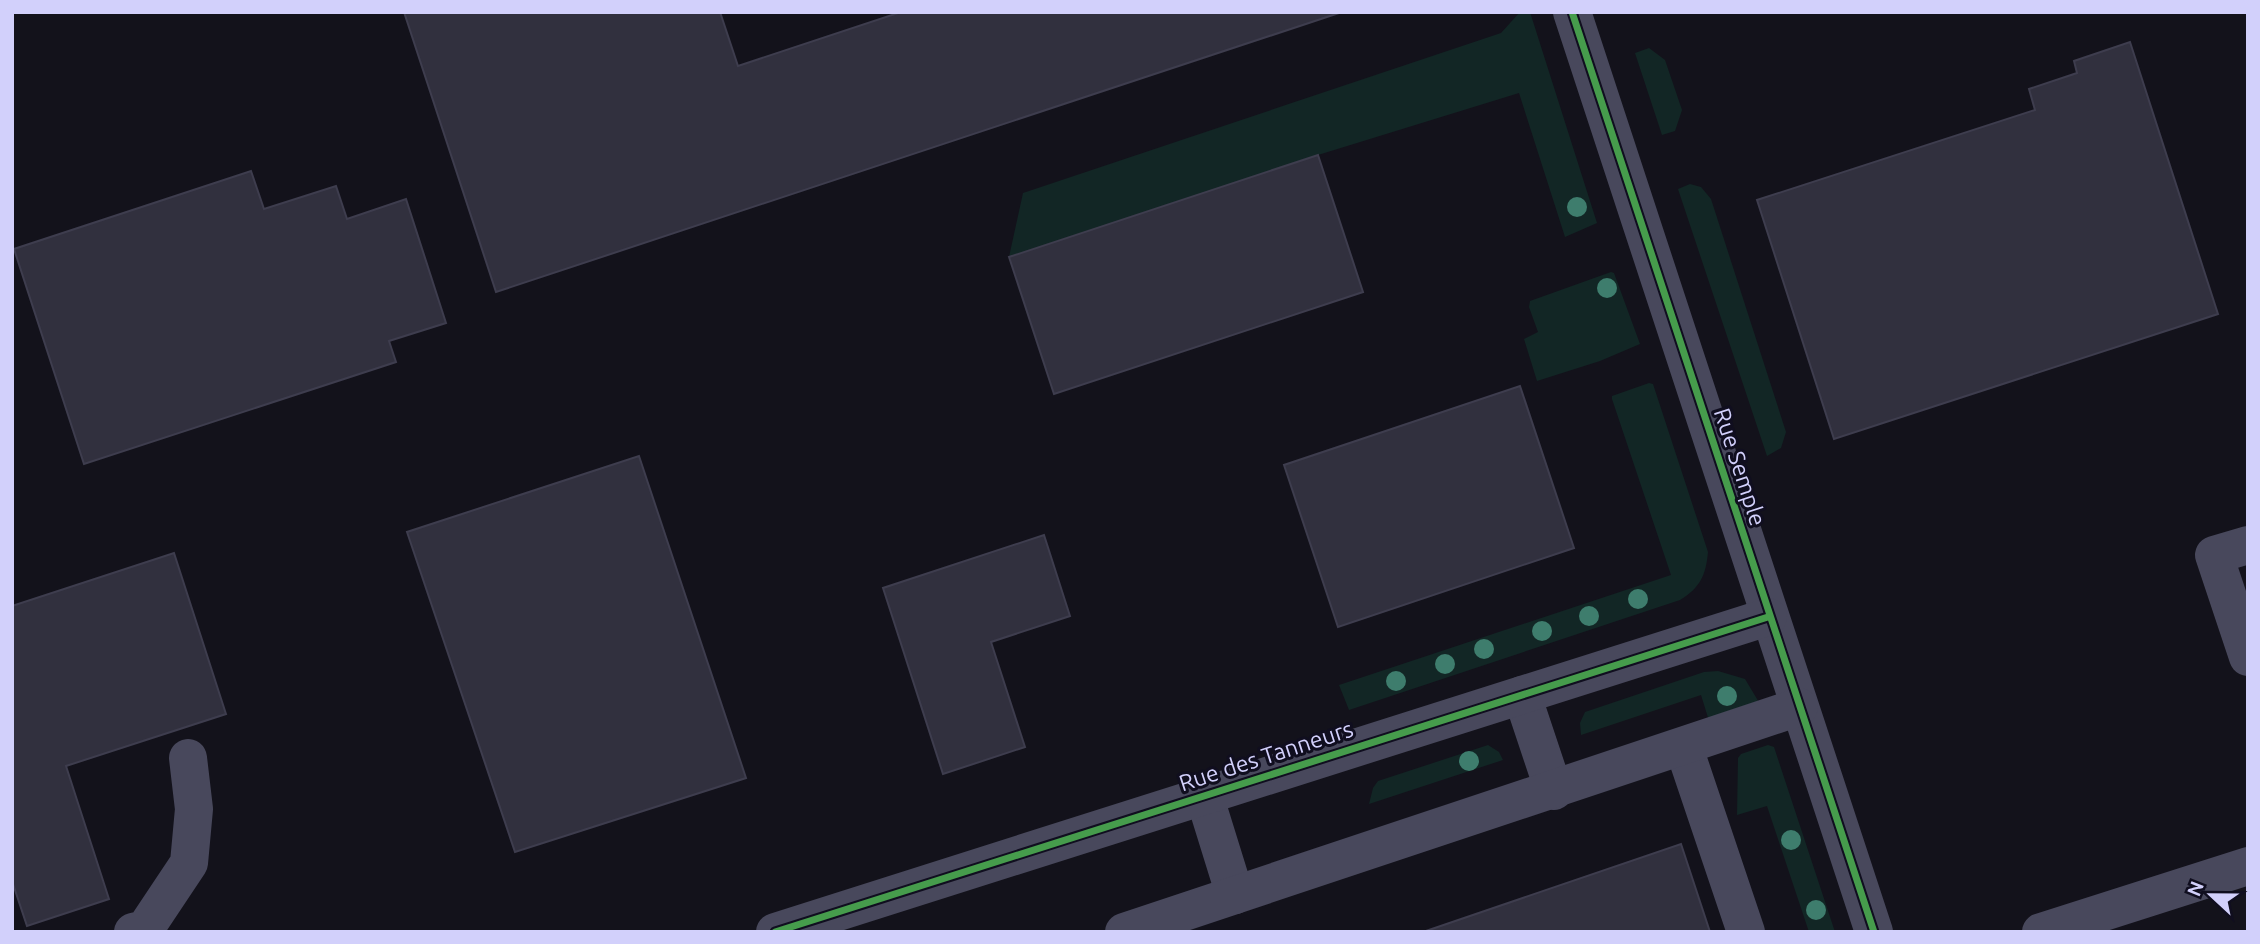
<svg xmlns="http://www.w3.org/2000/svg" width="2260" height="944" font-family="Ubuntu,sans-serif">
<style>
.green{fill:#122625}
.building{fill:#31303e;stroke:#3e3d4e;stroke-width:2}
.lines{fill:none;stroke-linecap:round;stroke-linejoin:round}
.minor{stroke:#48485c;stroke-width:38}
.cycleway-casing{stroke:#100e1f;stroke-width:11}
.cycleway{stroke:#469c4c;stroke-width:7}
.tree{fill:#3e7d6d}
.labels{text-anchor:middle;stroke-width:6;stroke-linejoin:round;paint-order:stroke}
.street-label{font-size:23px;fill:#d2d0fb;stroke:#100e1f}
</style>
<rect width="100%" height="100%" fill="#13121b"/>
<!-- green -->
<g class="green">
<polygon points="1520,12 1530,12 1597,223 1565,237 1519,93 1318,155 1009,257 1023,193 1501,33"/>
<polygon points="1649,48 1665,60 1682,110 1675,131 1662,135 1635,53"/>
<polygon points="1690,184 1701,187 1711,199 1786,432 1781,448 1767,456 1678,189"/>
<polygon points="1611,272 1614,273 1640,344 1600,361 1537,381 1524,339 1538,332 1529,307 1530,301"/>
<path d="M1649 383 1653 384 1708 552C1706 575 1700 588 1680 600L1349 710 1339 685 1671 575 1612 399V396Z"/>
<polygon points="1718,671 1745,679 1760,704 1710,724 1701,695 1581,735 1580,723 1585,712 1704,672"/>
<polygon points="1488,745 1499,752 1503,760 1369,804 1373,788 1378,781"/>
<polygon points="1768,745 1774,747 1835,932 1809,932 1767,806 1737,815 1738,758 1741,754"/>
</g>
<!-- building -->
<g class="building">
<polygon points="404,12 720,12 738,66 901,12 1342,12 496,292"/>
<polygon points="2130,42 2218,314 1834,439 1757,200 2035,110 2029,89 2077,73 2074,61"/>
<polygon points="1318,155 1363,292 1054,394 1009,257"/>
<polygon points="251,171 264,209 336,186 347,219 406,199 446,323 389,341 396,362 84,464 14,249"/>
<polygon points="1520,386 1574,548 1338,627 1284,465"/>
<polygon points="639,456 746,778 515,852 407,532"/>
<polygon points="1044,535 1070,616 991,642 1025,747 943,774 883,588"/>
<polygon points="174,553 226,714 66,766 109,899 27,926 12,881 12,606"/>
<polygon points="1681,844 1710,932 1423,932"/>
</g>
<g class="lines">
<!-- minor -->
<g class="minor">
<polyline points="1572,12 1874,932"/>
<polyline points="2248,545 2214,555 2248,657"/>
<polyline points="1522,695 1554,791"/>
<polyline points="1684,748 1746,932"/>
<polyline points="1204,795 1235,895"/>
<polyline points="133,932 145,929 189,863 194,809 188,758"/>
<polyline points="775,932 1768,617"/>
<polyline points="1124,932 1799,707"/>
<polyline points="2041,932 2248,866"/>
</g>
<defs>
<g id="cycleway">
<polyline points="1572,12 1874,932"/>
<polyline points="775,932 1768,617"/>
</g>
</defs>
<!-- cycleway casing -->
<use href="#cycleway" class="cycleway-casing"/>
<!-- cycleway -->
<use href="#cycleway" class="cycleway"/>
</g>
<!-- trees -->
<g class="tree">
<circle cx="1577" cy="207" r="10"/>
<circle cx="1607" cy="288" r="10"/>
<circle cx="1638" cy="599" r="10"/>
<circle cx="1589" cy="616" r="10"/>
<circle cx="1542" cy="631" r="10"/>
<circle cx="1484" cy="649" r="10"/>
<circle cx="1445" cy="664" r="10"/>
<circle cx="1396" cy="681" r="10"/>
<circle cx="1727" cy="696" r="10"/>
<circle cx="1469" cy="761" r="10"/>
<circle cx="1791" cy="840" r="10"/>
<circle cx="1816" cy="910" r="10"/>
</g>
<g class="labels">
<!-- street labels -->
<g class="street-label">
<text transform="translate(1740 467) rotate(72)" y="8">Rue Semple</text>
<text transform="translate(1266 756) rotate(-18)" y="8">Rue des Tanneurs</text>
</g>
</g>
<!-- border -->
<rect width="2260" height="944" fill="none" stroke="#d2d0fb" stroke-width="28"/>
<!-- north arrow -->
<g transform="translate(2211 895) rotate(292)" stroke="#100e1f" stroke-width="5" paint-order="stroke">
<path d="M0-5L12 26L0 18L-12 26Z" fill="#d2d0fb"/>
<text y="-10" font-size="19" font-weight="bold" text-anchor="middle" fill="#d2d0fb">N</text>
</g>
</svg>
